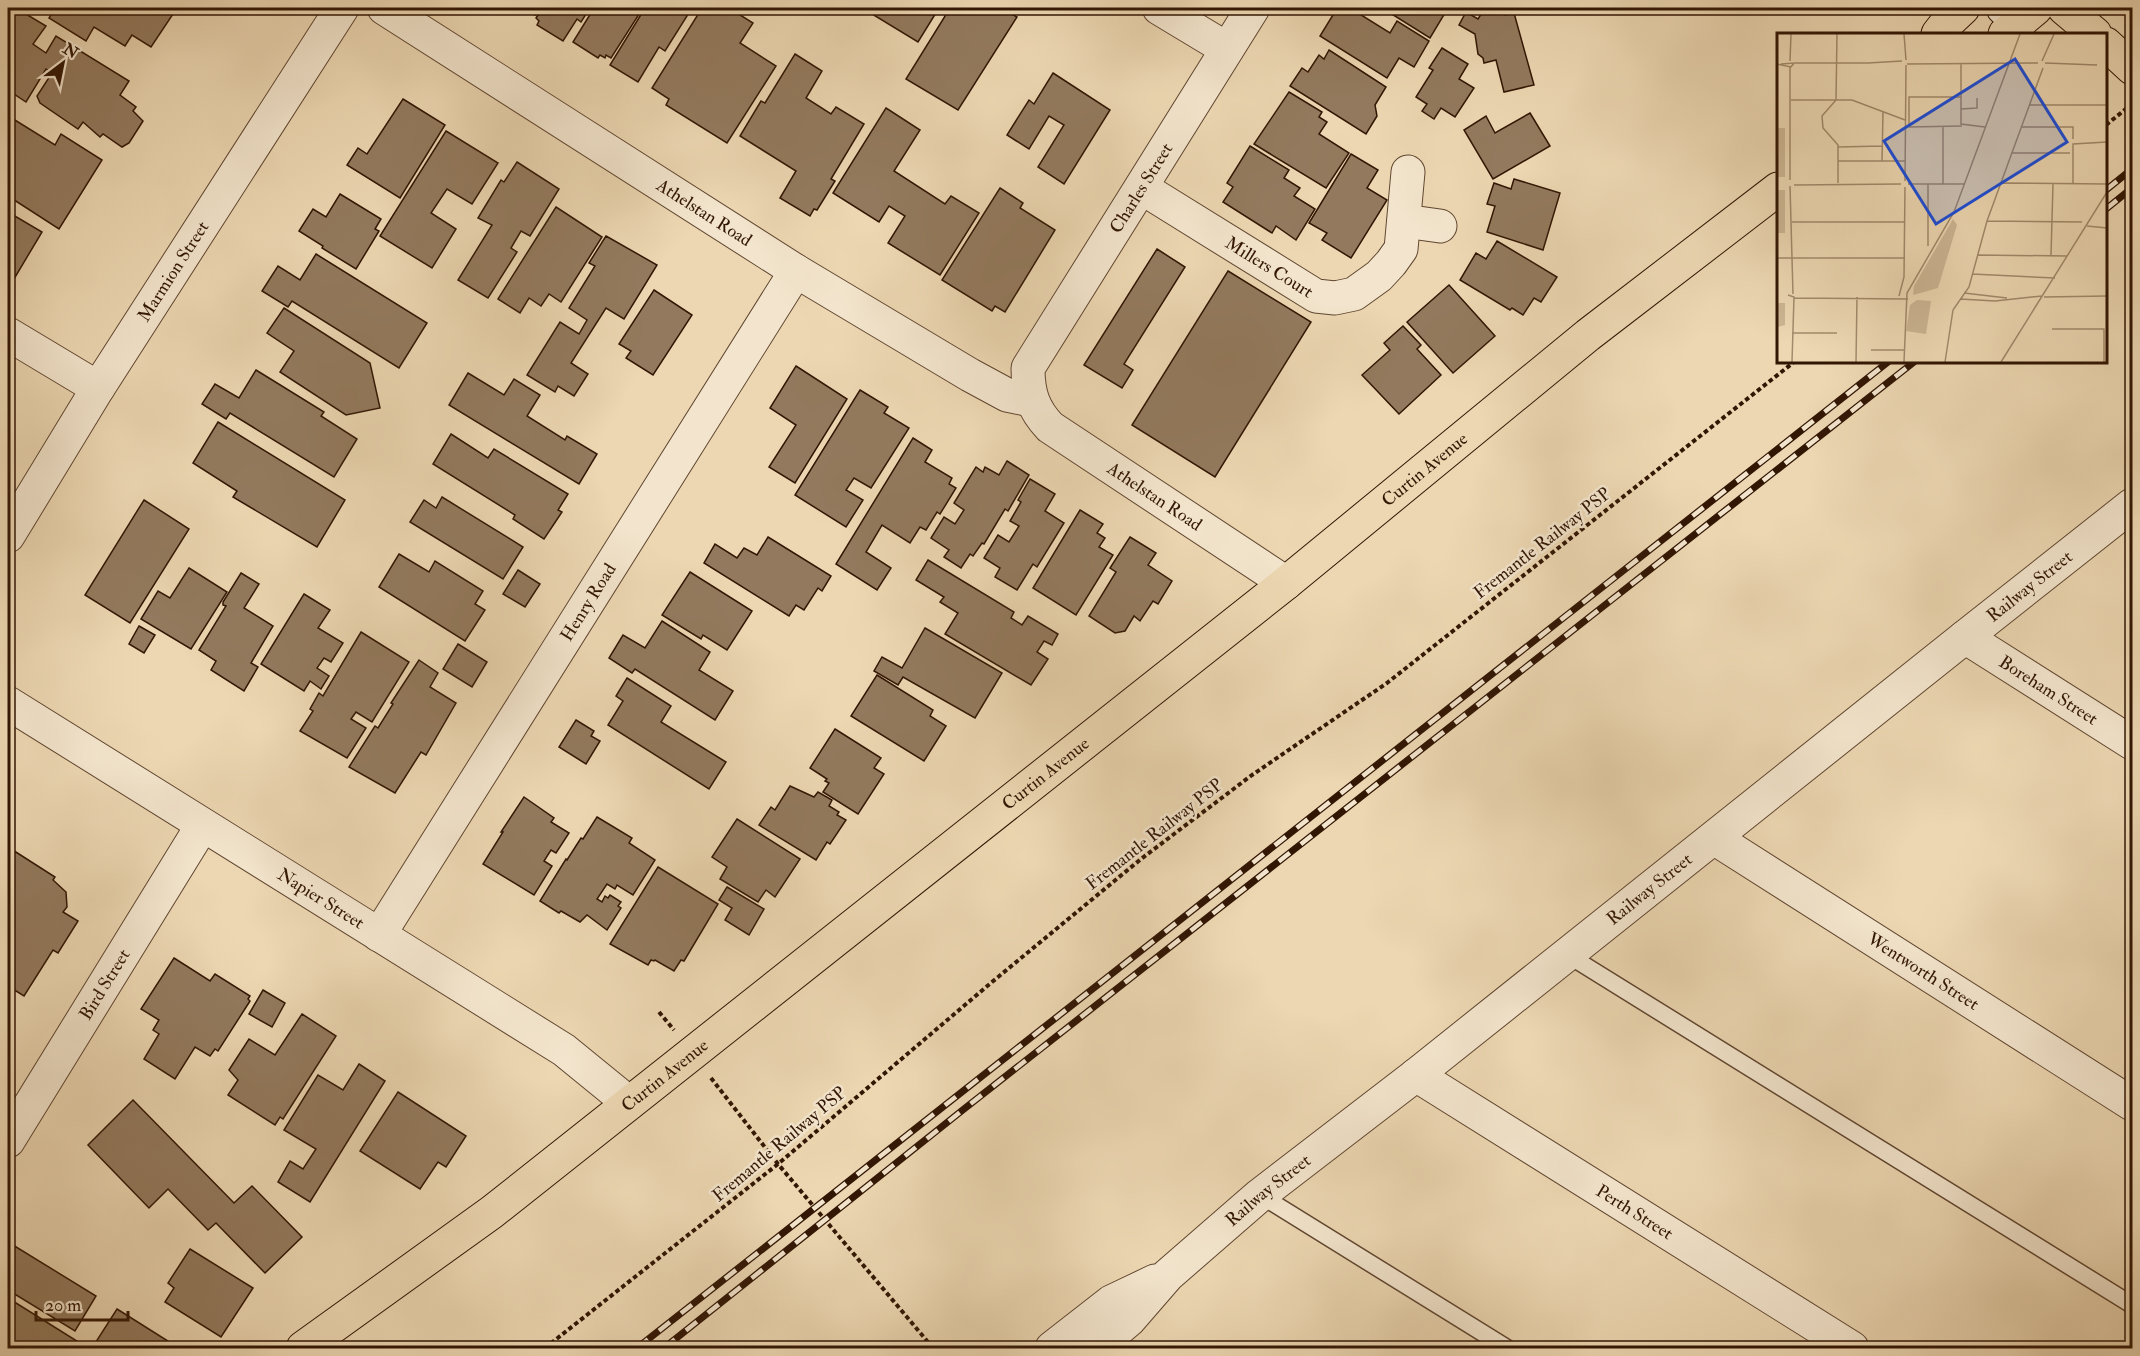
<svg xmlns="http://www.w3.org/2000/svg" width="2140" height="1356" font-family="'IM FELL Double Pica',serif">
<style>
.building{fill:#937a5e;stroke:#321604;stroke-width:1.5}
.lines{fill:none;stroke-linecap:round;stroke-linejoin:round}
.service-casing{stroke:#604630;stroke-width:19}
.minor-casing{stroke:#604630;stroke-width:35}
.tertiary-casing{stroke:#604630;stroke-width:35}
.secondary-casing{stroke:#321604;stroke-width:35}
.primary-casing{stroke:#321604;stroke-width:35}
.path{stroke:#321604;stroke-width:4;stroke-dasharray:4.5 3;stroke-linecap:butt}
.service{stroke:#f3e5cd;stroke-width:16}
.minor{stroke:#f3e5cd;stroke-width:33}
.tertiary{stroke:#f3e5cd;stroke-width:33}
.secondary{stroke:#f3e5cd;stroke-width:33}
.primary{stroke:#ecd7b2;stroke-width:33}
.rail-casing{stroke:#321604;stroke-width:7}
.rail{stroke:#f3e5cd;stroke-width:4.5;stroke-dasharray:14;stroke-linecap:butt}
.labels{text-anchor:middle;stroke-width:5;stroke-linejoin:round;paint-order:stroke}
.street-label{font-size:18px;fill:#321604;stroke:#f3e5cd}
.inset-road{fill:none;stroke:#a28a6c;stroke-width:1.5}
.view{fill:#1d4ed8;fill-opacity:0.15;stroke:#1d4ed8;stroke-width:3}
.inset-edge{fill:none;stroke:#321604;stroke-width:3}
</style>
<rect width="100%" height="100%" fill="#ecd7b2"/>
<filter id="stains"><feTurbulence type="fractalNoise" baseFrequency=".00333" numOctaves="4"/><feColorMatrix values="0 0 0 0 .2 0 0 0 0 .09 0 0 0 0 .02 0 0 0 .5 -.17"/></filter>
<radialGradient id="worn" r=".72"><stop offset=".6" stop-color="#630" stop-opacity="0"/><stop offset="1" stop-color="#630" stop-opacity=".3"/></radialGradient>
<!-- building -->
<g class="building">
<polygon points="8,8 16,8 46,26 33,44 46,53 56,36 129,81 120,95 136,107 133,111 143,121 129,143 122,147 103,134 100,137 83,122 78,129 40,103 37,96 52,73 46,69 26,102 8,90"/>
<polygon points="55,8 177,8 151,47 132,35 125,46 94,27 86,41 49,18"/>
<polygon points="523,8 539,8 535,15"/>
<polygon points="543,8 590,8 581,22 577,19 563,41 537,25 539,21 536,18"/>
<polygon points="594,8 643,8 611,58 606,55 605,58 600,55 598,58 573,42"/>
<polygon points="645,8 692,8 665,51 659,47 638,82 610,65"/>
<polygon points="702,8 729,8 753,23 740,43 776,66 727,143 666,105 669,99 652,88"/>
<polygon points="876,8 939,8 918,42 872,14"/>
<polygon points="950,8 1002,8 1017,17 958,110 906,79"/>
<polygon points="1331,8 1350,8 1390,33 1397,21 1429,41 1414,67 1399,58 1387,78 1320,36 1336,10"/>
<polygon points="1382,8 1448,8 1430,38"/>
<polygon points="1485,8 1502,8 1505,15 1514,13 1534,85 1504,92 1496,60 1484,63 1483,58 1478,54 1475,34 1459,25 1466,12 1478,19"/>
<polygon points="1442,48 1468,64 1459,79 1474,88 1455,117 1441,108 1434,119 1422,111 1427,104 1416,97 1433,70 1429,68"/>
<polygon points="1329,50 1386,87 1375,105 1377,116 1366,134 1290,86 1302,68 1308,72 1319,55 1324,59"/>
<polygon points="795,54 822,71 806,98 831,114 836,107 864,124 831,179 835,181 817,210 814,209 810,216 780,198 796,171 740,136 761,101 765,103"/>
<polygon points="1053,73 1110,110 1064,184 1038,167 1064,125 1049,116 1029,149 1007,135 1029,100 1034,104"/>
<polygon points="1289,92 1322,112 1319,117 1327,122 1319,134 1349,153 1326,188 1254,144"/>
<polygon points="403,99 445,125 400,198 347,165 358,148 367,154"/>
<polygon points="886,108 920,130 894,171 945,204 951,196 979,213 940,275 888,243 905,216 889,206 879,222 833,193"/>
<polygon points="1530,113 1550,146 1493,179 1464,130 1486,116 1495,133"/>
<polygon points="10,117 55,145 61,134 102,160 59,229 8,196 8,121"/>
<polygon points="446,131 498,163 472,204 447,189 431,213 456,229 432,268 380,236"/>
<polygon points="1250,146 1289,170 1284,178 1300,188 1294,196 1315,209 1296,240 1276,226 1272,233 1223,202 1233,187 1227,183"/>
<polygon points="1351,154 1378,170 1367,188 1387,200 1351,258 1322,240 1327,233 1309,223"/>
<polygon points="517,162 559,189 530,236 521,231 511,248 517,252 488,298 458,280 492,225 478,218 501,180 504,182"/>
<polygon points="1514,179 1560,193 1543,250 1487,232 1495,206 1487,204 1494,183 1511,189"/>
<polygon points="1000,188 1023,203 1020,208 1055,230 1005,312 995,306 992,311 942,280"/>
<polygon points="340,194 381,219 375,229 379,231 356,269 322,248 323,246 299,231 313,209 326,217"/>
<polygon points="556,207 602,237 561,302 549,294 541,306 529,298 520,313 498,299"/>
<polygon points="8,212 42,232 8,289"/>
<polygon points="606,236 657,265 624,319 606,308 571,363 588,374 574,396 558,386 555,392 527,375 560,322 579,334 587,320 569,308 595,266 589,263"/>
<polygon points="1497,241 1557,277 1541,302 1534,298 1523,315 1512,308 1510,310 1460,280 1476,253 1486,259"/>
<polygon points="1157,249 1185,267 1124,364 1133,370 1122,388 1084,365"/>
<polygon points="316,254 427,323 399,368 292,301 288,307 262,291 278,266 300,280"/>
<polygon points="1228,271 1311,322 1215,477 1132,425"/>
<polygon points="1449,285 1495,336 1453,373 1407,322"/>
<polygon points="654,290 692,315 653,375 626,358 631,351 619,344"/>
<polygon points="284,308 370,363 380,408 346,415 280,372 294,351 267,333"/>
<polygon points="1403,326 1421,345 1417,349 1441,375 1399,414 1362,375 1390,350 1384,343"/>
<polygon points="796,366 847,399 795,483 769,467 796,425 770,408"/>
<polygon points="256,370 324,412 321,416 357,439 334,477 230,413 226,419 202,404 215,384 239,398"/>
<polygon points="468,373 504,395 514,379 540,395 527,416 565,440 567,436 597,454 579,484 449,405"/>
<polygon points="860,390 888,407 884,413 909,428 871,488 854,478 846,490 863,500 846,527 795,495"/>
<polygon points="218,422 345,500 317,547 233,497 237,491 193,463"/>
<polygon points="451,434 488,458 494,449 568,494 558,510 562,512 544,539 513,519 515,515 433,464"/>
<polygon points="913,438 932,450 925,462 952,478 949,484 956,488 940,514 937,512 926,530 920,527 910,543 882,525 866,552 891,568 877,590 836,564"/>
<polygon points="1007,461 1029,475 1008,511 1005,509 984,544 982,543 973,556 970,554 961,568 944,557 949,550 931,538 944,517 955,524 964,510 954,503 976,467 983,472 985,467 999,475"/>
<polygon points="1030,479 1055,494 1045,511 1064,523 1037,567 1033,564 1017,590 995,577 1000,568 984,558 998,535 1009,542 1019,526 1010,521 1021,502 1018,500"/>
<polygon points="442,497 523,547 503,579 410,522 424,500 436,508"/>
<polygon points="144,500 189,529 130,623 85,595"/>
<polygon points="1080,510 1103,524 1097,533 1105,538 1099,547 1113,555 1076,615 1033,588"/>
<polygon points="768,537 831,576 822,591 818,588 804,610 796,605 789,616 704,563 715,544 737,558 744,548 757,555"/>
<polygon points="1130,537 1156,553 1148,565 1172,581 1158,604 1153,601 1140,621 1134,616 1125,631 1115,633 1089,616 1116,572 1110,568"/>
<polygon points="399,554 429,572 435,561 483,591 475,604 485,610 465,641 379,587"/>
<polygon points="928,560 1014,612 1011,618 1022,625 1028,616 1058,634 1052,645 1044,641 1037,652 1048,659 1031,685 945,634 958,613 940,602 944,597 916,580"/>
<polygon points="189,568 227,592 191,649 141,619 158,591 170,598"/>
<polygon points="518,570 540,584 525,607 503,594"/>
<polygon points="690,572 752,611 727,650 703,635 701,639 662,615"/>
<polygon points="241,573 259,584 244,608 273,626 251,663 258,667 244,691 211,670 216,661 199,650 226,606 223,605 223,602"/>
<polygon points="304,594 330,610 318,628 343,643 331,662 324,658 317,668 329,676 321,689 310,681 304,691 261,664"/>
<polygon points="662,621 710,652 699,670 733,691 715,720 635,669 632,673 609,658 623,635 645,648"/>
<polygon points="139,626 155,635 144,653 129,644"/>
<polygon points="925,628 1002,673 975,718 903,677 898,685 874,671 882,657 902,668"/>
<polygon points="361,632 409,662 372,722 356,712 351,719 366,728 347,758 300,731 313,711 310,709 319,693 323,696"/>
<polygon points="458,644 487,662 472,687 443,669"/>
<polygon points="419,660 438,673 430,687 456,703 426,755 421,752 395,793 349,767 375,726 378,728 393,704 391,703"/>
<polygon points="877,675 933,710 930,716 946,726 924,761 851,716"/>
<polygon points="627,678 671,706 661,722 726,762 709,789 608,725 623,701 616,696"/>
<polygon points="576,720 594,731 591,736 600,741 586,764 559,747"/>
<polygon points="835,729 881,758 874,768 884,774 858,814 823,792 829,783 825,781 827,779 810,768"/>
<polygon points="790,786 814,797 818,792 832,800 829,806 839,812 837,815 846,820 830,844 827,842 816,860 759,825 771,807 775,810"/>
<polygon points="524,797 554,818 551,822 569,833 556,853 551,850 544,861 552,866 534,895 483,864 503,832 501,832"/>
<polygon points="597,817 632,838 629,843 655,860 633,895 617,885 615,889 607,884 597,899 602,902 605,896 608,898 610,895 621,902 618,906 621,908 607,930 587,915 580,922 561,911 559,913 540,901 566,859 567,860 581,838 583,839"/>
<polygon points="737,819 800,859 775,897 766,890 758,902 720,879 727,867 712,857"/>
<polygon points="8,847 55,877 53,880 66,892 67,907 63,912 78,921 58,953 53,950 24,996 8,986"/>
<polygon points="658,867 718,904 684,961 681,960 674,971 655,960 654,961 651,960 648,965 610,944"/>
<polygon points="727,887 764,909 749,935 725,920 732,908 719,900"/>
<polygon points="174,958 210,981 215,974 250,996 248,999 250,1001 218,1051 215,1049 210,1056 195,1047 175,1079 144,1059 159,1034 153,1030 159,1020 141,1009"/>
<polygon points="263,990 285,1003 272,1027 249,1014"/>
<polygon points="302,1014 336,1036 283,1119 280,1117 275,1125 228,1095 238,1080 229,1070 249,1039 275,1055"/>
<polygon points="359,1064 385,1081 310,1202 278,1182 290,1161 303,1169 316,1149 284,1130 318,1075 343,1090"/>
<polygon points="398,1092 466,1136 446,1167 438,1162 420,1189 360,1151"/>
<polygon points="133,1100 234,1203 252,1186 302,1237 265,1273 216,1223 208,1230 168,1189 149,1208 88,1145"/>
<polygon points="8,1242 96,1296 75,1331 8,1290"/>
<polygon points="190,1249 253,1288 221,1337 165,1302 174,1288 168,1283"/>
<polygon points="8,1298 80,1343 76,1348 15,1348 8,1344"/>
<polygon points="117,1309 179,1348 92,1348"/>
</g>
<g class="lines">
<defs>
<g id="service">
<polyline points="1568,955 2132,1305"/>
<polyline points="1260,1195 1507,1348"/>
</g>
<g id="minor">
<path id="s1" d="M384 8 796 271 970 375 1007 395 1031 400"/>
<polyline points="1159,8 1227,49"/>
<path id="s2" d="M1253 8 1028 368C1028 393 1033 409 1050 427L1286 583"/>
<path id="s3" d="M1142 188 1316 296 1335 298 1354 294 1379 276 1391 263 1401 249 1408 172"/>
<polyline points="1404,221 1440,226"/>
<polyline points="8,334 98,388"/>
<path id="s4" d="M8 536 98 388 342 8"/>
<path id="s5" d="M1965 637 2132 743"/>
<path id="s6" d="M8 703 564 1050 629 1103"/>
<path id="s7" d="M1714 838 2132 1104"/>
<path id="s8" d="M379 935 796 271"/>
<path id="s9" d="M1416 1075 1852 1348"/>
<path id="s10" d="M8 1141 202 826"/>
</g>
<g id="tertiary">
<polyline points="1052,1348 1111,1302 1155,1281"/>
<path id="s11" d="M1096 1348 1129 1320 1168 1275 1260 1195 1416 1075 1965 637 2132 505"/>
</g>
<polyline id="secondary" points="2003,8 2021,21"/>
<g id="primary">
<polyline points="2064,8 2095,34"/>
<polyline points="1938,34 1945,25 1963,8"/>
<polyline points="2005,34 2036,8"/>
<polyline points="2106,44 2132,68"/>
<path id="s12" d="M303 1348 492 1212 1286 583 1588 335 1778 189"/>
</g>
</defs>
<!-- service casing -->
<use href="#service" class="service-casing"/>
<!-- minor casing -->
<use href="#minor" class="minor-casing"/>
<!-- tertiary casing -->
<use href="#tertiary" class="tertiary-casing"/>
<!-- secondary casing -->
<use href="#secondary" class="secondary-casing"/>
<!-- primary casing -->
<use href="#primary" class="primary-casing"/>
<!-- path -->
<g class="path">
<polyline points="2128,8 2129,23"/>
<polyline points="2106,125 2132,104"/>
<polyline points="659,1012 674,1030"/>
<polyline points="711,1078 778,1164 933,1348"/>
<polyline points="545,1348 778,1164 992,982 1141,859 1252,775 1387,683 1794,362"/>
</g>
<!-- service -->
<use href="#service" class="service"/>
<!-- minor -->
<use href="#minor" class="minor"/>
<!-- tertiary -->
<use href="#tertiary" class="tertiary"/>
<!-- secondary -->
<use href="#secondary" class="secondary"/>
<!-- primary -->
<use href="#primary" class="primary"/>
<defs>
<g id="rail">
<polyline points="2106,190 2132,169"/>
<polyline points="2106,209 2132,188"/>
<polyline points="637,1348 1888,362"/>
<polyline points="664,1348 964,1109 1914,362"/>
</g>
</defs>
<!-- rail casing -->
<use href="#rail" class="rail-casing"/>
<!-- rail -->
<use href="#rail" class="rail"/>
</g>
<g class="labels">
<!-- street labels -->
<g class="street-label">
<text transform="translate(1141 188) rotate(-58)" y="6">Charles Street</text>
<text dy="6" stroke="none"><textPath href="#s1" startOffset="380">Athelstan Road</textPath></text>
<text dy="6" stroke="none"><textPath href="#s3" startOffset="150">Millers Court</textPath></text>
<text dy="6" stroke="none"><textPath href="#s4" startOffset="312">Marmion Street</textPath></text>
<text dy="6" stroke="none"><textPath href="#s12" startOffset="1425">Curtin Avenue</textPath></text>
<text dy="6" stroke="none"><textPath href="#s2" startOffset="615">Athelstan Road</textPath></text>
<text transform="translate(1542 543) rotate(-38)" y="6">Fremantle Railway PSP</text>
<text dy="6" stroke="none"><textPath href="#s11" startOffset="1206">Railway Street</textPath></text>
<text dy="6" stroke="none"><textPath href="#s8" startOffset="393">Henry Road</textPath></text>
<text dy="6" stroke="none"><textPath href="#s5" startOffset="99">Boreham Street</textPath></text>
<text dy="6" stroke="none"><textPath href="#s12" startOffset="939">Curtin Avenue</textPath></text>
<text transform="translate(1154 834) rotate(-38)" y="6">Fremantle Railway PSP</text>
<text dy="6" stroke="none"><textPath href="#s11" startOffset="720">Railway Street</textPath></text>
<text dy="6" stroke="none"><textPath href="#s6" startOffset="369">Napier Street</textPath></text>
<text dy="6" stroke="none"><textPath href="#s7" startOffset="248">Wentworth Street</textPath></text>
<text dy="6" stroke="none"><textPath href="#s10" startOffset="184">Bird Street</textPath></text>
<text dy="6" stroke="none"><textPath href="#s12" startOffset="453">Curtin Avenue</textPath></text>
<text transform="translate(779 1144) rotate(-40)" y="6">Fremantle Railway PSP</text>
<text dy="6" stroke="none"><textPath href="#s11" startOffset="234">Railway Street</textPath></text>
<text dy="6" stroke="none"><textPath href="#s9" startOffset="258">Perth Street</textPath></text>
</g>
</g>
<!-- overview -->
<g transform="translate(1777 33)">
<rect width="330" height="330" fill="#ecd7b2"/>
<path d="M0 95H8V144H0ZM0 157H8V200H0ZM176 186 180 192 161 255 136 262 137 253ZM140 267 154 268 149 301 129 298 133 272ZM0 270H8V292L1 294 0 302Z" fill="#ccb694"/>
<path class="inset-road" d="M60 1 59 67 45 83 46 95 61 112V150M127 1 129 27M13 28 14 1M265 28 277 1M17 30H92M91 30 125 28M184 30V91L208 94M268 30 320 32M0 31 14 34 17 30 4 31M130 31 261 30M14 67H75L128 87M252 72H330M184 76 200 75V65M132 94V64H184M132 94 185 93M244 94H296V106M61 114 105 113M235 120H293M61 128H128M105 128 106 79M13 147V34M128 148 129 32M223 150 330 151M296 150V111L330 109M131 151H187M151 151V213M166 151V94M17 152 124 151M13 153 16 261M210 188 305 189M15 189H128M310 193 330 195M200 222 290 223M274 222 276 151M0 225H128M195 241 278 245M187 260 230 265M11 262 17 264 15 329M122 263 127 244 128 154M267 264 330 263M17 265 131 266M183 266 218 268 265 263M176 277 192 254 210 188 266 35M275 296H327V329M15 300H60M94 317H127M79 329 80 264M127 329 130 260 177 179 243 1M168 329 176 277M224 329 330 159"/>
<path class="view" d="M238 26 290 109 159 191 107 108Z"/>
<rect width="330" height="330" class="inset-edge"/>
</g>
<!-- margin -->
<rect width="2140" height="1356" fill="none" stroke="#ecd7b2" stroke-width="30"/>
<rect x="9" y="9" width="2122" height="1338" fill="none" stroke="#321604" stroke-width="3"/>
<rect x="15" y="15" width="2110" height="1326" fill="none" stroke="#321604" stroke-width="1.5"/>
<!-- north arrow -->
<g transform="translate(63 63) rotate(32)" stroke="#f3e5cd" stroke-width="4.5" paint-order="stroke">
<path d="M0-4.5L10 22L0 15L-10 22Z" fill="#321604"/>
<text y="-9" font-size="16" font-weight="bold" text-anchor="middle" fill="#321604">N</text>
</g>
<!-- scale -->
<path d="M36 1311v9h92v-9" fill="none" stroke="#321604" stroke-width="3"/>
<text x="45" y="1311" font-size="18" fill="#321604" stroke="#f3e5cd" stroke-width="4.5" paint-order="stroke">20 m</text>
<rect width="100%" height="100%" filter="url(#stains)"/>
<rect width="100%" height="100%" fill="url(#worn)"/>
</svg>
